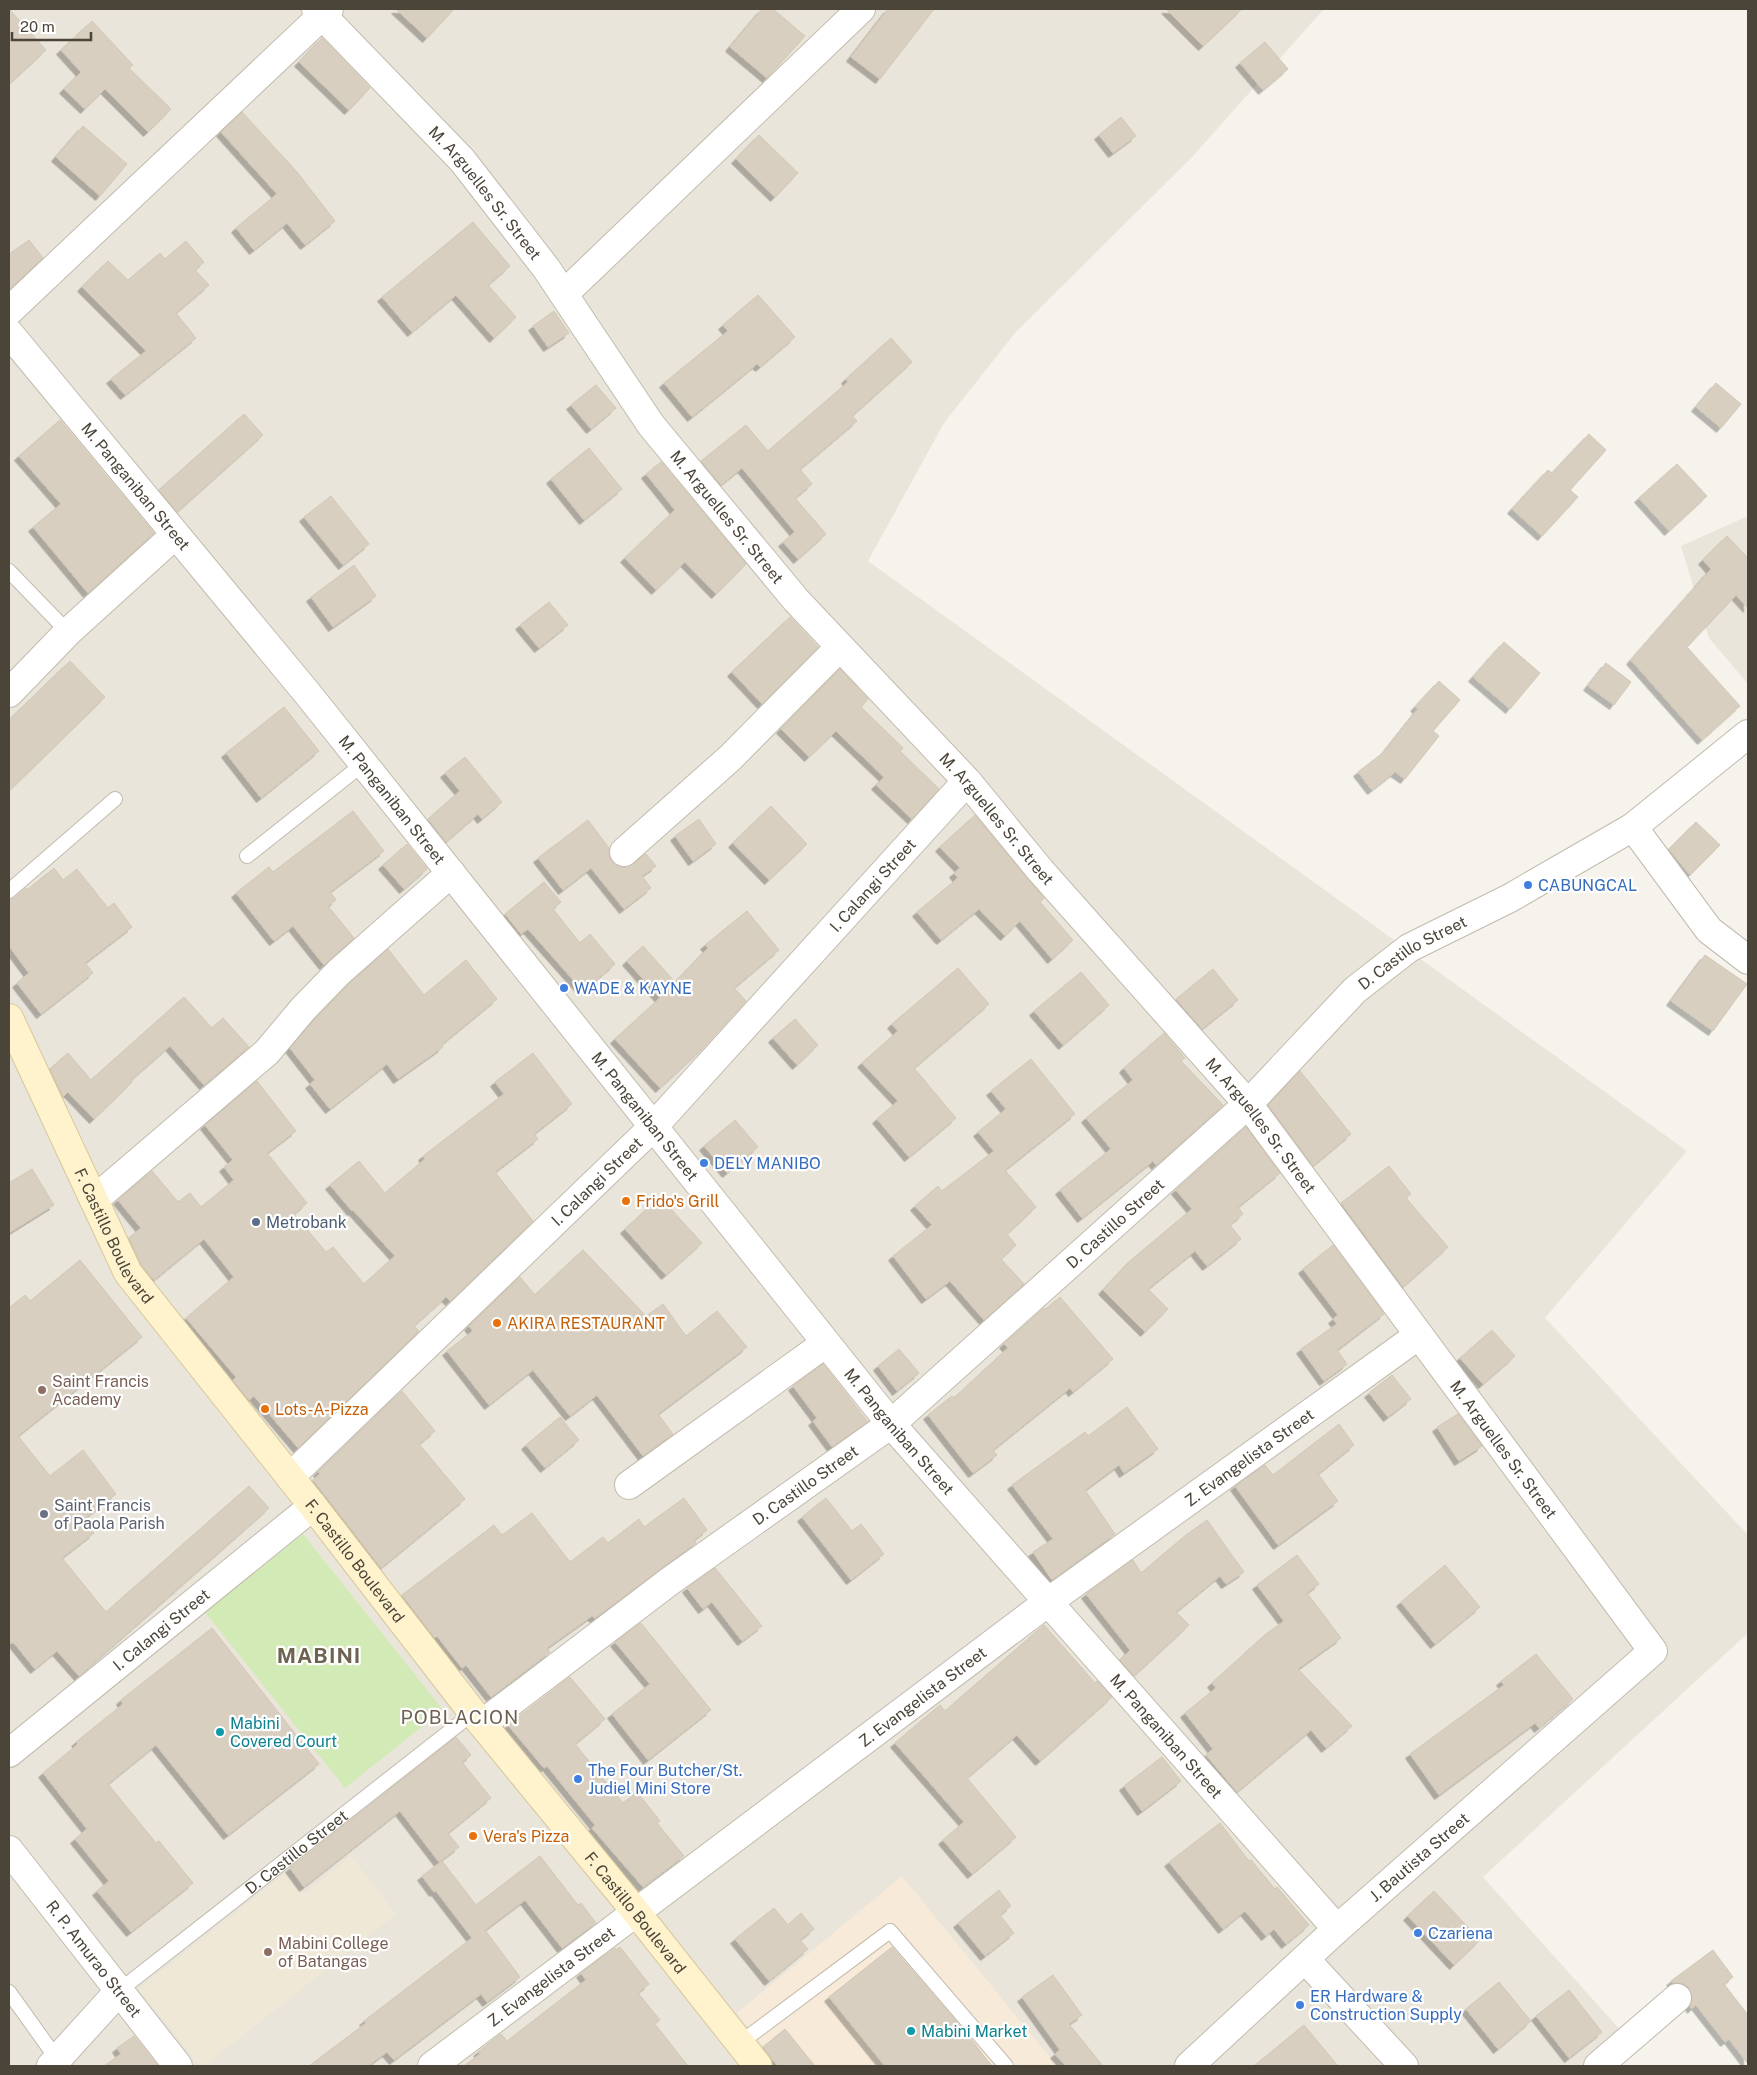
<svg xmlns="http://www.w3.org/2000/svg" width="1757" height="2075" font-family="'Public Sans',sans-serif">
<style>
.residential{fill:#eae5da}
.commercial{fill:#f7ead8}
.education{fill:#efe8d6}
.green{fill:#d2eab5}
.building{fill:#d8cfc1;stroke:#d3c7b4;filter:url(#shadow)}
.lines{fill:none;stroke-linecap:round;stroke-linejoin:round}
.lane-casing{stroke:#c2bbae;stroke-width:16}
.street-casing{stroke:#c2bbae;stroke-width:30}
.secondary-casing{stroke:#d6c79b;stroke-width:30}
.lane{stroke:#fff;stroke-width:14}
.street{stroke:#fff;stroke-width:28}
.secondary{stroke:#fff3cd;stroke-width:28}
.shop-dot{fill:#3f7fe0;stroke:#fff;stroke-width:2}
.food-dot{fill:#e8710a;stroke:#fff;stroke-width:2}
.service-dot{fill:#5c6f8a;stroke:#fff;stroke-width:2}
.education-dot{fill:#8d6e63;stroke:#fff;stroke-width:2}
.worship-dot{fill:#6b7280;stroke:#fff;stroke-width:2}
.culture-dot{fill:#0f9aa8;stroke:#fff;stroke-width:2}
.labels{text-anchor:middle;stroke-width:4.5;stroke-linejoin:round;paint-order:stroke}
.street-label{font-size:16px;fill:#4b4439;stroke:#fff}
.shop-label{font-size:16px;fill:#366cbe;stroke:#fff;text-anchor:start}
.food-label{font-size:16px;fill:#c56008;stroke:#fff;text-anchor:start}
.service-label{font-size:16px;fill:#4e5e75;stroke:#fff;text-anchor:start}
.education-label{font-size:16px;fill:#785e54;stroke:#fff;text-anchor:start}
.worship-label{font-size:16px;fill:#5b616d;stroke:#fff;text-anchor:start}
.culture-label{font-size:16px;fill:#0d838f;stroke:#fff;text-anchor:start}
.quarter-label{font-size:19px;letter-spacing:1px;fill:#6e6250;stroke:#fff}
.district-label{font-size:21px;font-weight:bold;letter-spacing:1px;fill:#6e6250;stroke:#fff}
</style>
<defs>
<filter id="shadow"><feDropShadow dx="-4.5" dy="4.5" stdDeviation="0" flood-color="#0004"/></filter>
</defs>
<rect width="100%" height="100%" fill="#f6f3ec"/>
<!-- residential -->
<g class="residential">
<polygon points="9,9 1324,9 1193,156 1015,333 944,423 868,561 1687,1151 1545,1318 1748,1535 1748,1633 1483,1877 1623,2033 1587,2066 9,2066"/>
<polygon points="1748,516 1748,684 1709,638 1681,546"/>
</g>
<!-- commercial -->
<polygon class="commercial" points="902,1876 1057,2066 779,2066 737,2013"/>
<!-- education -->
<polygon class="education" points="351,1856 396,1914 204,2066 200,2066 139,1989 286,1873 304,1894"/>
<!-- green -->
<polygon class="green" points="303,1534 443,1710 345,1788 205,1612"/>
<!-- building -->
<g class="building">
<polygon points="9,9 46,50 9,84"/>
<polygon points="396,9 454,9 427,38"/>
<polygon points="762,9 773,9 805,36 767,78 730,47"/>
<polygon points="888,9 934,9 880,79 851,57"/>
<polygon points="1166,9 1242,9 1203,46"/>
<polygon points="92,21 133,65 129,68 171,109 148,132 105,89 85,109 64,89 81,72 61,50"/>
<polygon points="322,38 370,88 349,110 299,62"/>
<polygon points="1265,42 1288,69 1263,90 1240,63"/>
<polygon points="242,112 297,172 335,221 305,245 287,223 254,250 236,228 277,194 221,132"/>
<polygon points="1121,117 1136,136 1113,153 1099,135"/>
<polygon points="83,126 127,164 100,196 56,157"/>
<polygon points="759,135 798,173 775,197 736,159"/>
<polygon points="473,222 510,266 488,285 516,317 494,338 456,295 412,332 382,297"/>
<polygon points="29,240 43,258 9,290 9,254"/>
<polygon points="186,241 204,262 195,270 209,285 176,313 196,338 125,395 111,379 146,351 82,287 108,261 128,280 160,253 165,259"/>
<polygon points="758,295 795,337 760,367 757,364 692,417 664,383 728,331 723,325"/>
<polygon points="554,311 569,333 548,347 533,326"/>
<polygon points="891,338 912,362 852,416 857,421 800,469 812,484 795,498 826,534 798,559 783,542 795,532 742,468 721,485 701,461 746,425 768,451 848,382 846,379"/>
<polygon points="1716,383 1741,404 1721,428 1696,407"/>
<polygon points="596,385 616,408 591,429 571,405"/>
<polygon points="244,414 263,435 177,512 159,490"/>
<polygon points="60,420 154,533 88,593 33,527 61,504 19,456"/>
<polygon points="1589,434 1606,450 1570,490 1578,497 1542,536 1512,509 1548,470 1552,473"/>
<polygon points="589,448 622,489 584,520 551,479"/>
<polygon points="661,462 746,564 716,594 685,562 656,590 625,558 675,510 646,474"/>
<polygon points="1677,464 1707,496 1669,531 1639,498"/>
<polygon points="331,496 369,544 343,565 304,517"/>
<polygon points="1727,536 1748,558 1748,608 1736,595 1687,647 1740,706 1702,740 1631,660 1711,569 1703,560"/>
<polygon points="354,565 376,596 333,627 311,597"/>
<polygon points="549,602 568,625 539,648 520,625"/>
<polygon points="790,617 818,647 762,704 732,672"/>
<polygon points="1504,642 1540,673 1510,709 1473,677"/>
<polygon points="70,661 105,697 9,791 9,720"/>
<polygon points="1606,663 1631,682 1614,705 1588,686"/>
<polygon points="840,669 868,699 861,707 903,748 900,751 939,789 912,819 876,785 884,777 836,731 809,757 781,729"/>
<polygon points="1439,681 1460,700 1433,731 1439,736 1405,779 1395,772 1372,790 1358,772 1384,752 1418,709 1415,707"/>
<polygon points="284,707 319,751 261,798 226,753"/>
<polygon points="465,757 502,802 482,819 478,814 446,842 428,819 460,791 445,773"/>
<polygon points="771,806 807,844 769,880 733,843"/>
<polygon points="353,811 384,851 330,892 336,900 328,906 354,938 324,965 293,926 274,941 236,893 269,867 273,872"/>
<polygon points="975,815 1044,898 1040,902 1073,940 1052,959 1020,921 1005,936 979,909 941,940 917,912 958,878 954,873 960,868 940,847"/>
<polygon points="699,819 716,844 693,861 675,836"/>
<polygon points="588,820 609,848 609,856 613,863 620,867 628,867 646,854 656,866 642,876 651,888 624,909 591,868 563,890 538,858"/>
<polygon points="1696,822 1720,845 1690,875 1669,849"/>
<polygon points="407,844 427,869 404,889 383,865"/>
<polygon points="54,868 63,880 77,869 108,908 114,903 132,927 85,963 93,973 41,1014 17,983 29,973 9,946 9,900 15,898 26,888 27,890"/>
<polygon points="544,882 561,902 553,909 580,943 590,934 615,964 583,991 528,929 521,934 505,914"/>
<polygon points="747,911 779,950 734,988 746,1001 701,1050 660,1088 615,1039 660,998 627,961 643,946 675,982 708,948 705,945"/>
<polygon points="388,949 424,995 466,960 497,999 441,1045 443,1047 398,1079 387,1064 330,1109 310,1084 315,1080 290,1048 315,1019 350,983"/>
<polygon points="1705,955 1747,984 1713,1031 1671,1001"/>
<polygon points="958,968 989,1004 914,1068 956,1118 909,1157 877,1119 898,1101 862,1063 898,1031 892,1024"/>
<polygon points="1213,969 1238,1000 1202,1029 1176,999"/>
<polygon points="1081,972 1109,1005 1063,1045 1034,1011"/>
<polygon points="184,997 212,1028 223,1018 249,1047 204,1085 170,1046 131,1080 132,1082 94,1119 68,1092 63,1097 50,1069 68,1053 91,1080"/>
<polygon points="795,1019 818,1045 797,1065 773,1038"/>
<polygon points="1164,1033 1185,1058 1181,1061 1223,1105 1156,1165 1153,1161 1082,1218 1060,1190 1111,1149 1086,1118 1133,1080 1124,1068"/>
<polygon points="533,1053 572,1104 534,1134 538,1139 495,1172 533,1221 450,1301 446,1297 414,1326 419,1331 298,1448 254,1396 249,1400 233,1380 236,1377 186,1318 234,1277 204,1239 154,1280 141,1265 129,1238 141,1228 118,1200 152,1171 178,1202 190,1193 201,1207 234,1180 224,1167 233,1160 205,1125 257,1081 296,1131 267,1153 307,1203 294,1214 326,1252 333,1247 364,1284 395,1256 353,1210 352,1211 330,1185 359,1161 385,1193 425,1159 423,1156 504,1094 495,1082"/>
<polygon points="1031,1059 1075,1114 1005,1170 1036,1207 1007,1234 1016,1245 1001,1259 1024,1284 984,1320 950,1281 926,1299 893,1256 932,1225 915,1206 938,1186 942,1191 994,1151 978,1132 1006,1109 991,1091"/>
<polygon points="1300,1071 1351,1134 1313,1166 1268,1105"/>
<polygon points="735,1120 758,1147 727,1173 704,1146"/>
<polygon points="1246,1127 1280,1173 1238,1207 1243,1214 1230,1225 1241,1239 1207,1266 1195,1251 1148,1289 1168,1309 1145,1332 1103,1290 1131,1260 1192,1209 1176,1190"/>
<polygon points="1389,1166 1411,1194 1406,1198 1448,1247 1403,1287 1341,1203"/>
<polygon points="32,1169 54,1205 9,1233 9,1183"/>
<polygon points="660,1197 702,1243 666,1275 625,1229"/>
<polygon points="1333,1245 1384,1314 1337,1350 1347,1364 1324,1381 1301,1349 1337,1324 1333,1319 1338,1315 1303,1269"/>
<polygon points="583,1250 646,1316 663,1304 686,1336 717,1311 747,1347 658,1414 673,1434 643,1456 597,1395 570,1416 533,1370 489,1405 447,1351 473,1331 469,1326 520,1277 535,1295"/>
<polygon points="80,1260 142,1337 18,1436 50,1476 83,1450 116,1494 84,1519 94,1533 62,1558 106,1612 249,1486 269,1508 79,1676 57,1651 35,1669 14,1643 9,1643 9,1308 25,1295 30,1301"/>
<polygon points="1060,1297 1113,1359 1073,1392 1070,1388 993,1450 997,1455 973,1473 928,1415 952,1396 954,1398 1008,1348 1004,1344 1044,1308 1046,1309"/>
<polygon points="1492,1330 1515,1356 1483,1384 1460,1358"/>
<polygon points="899,1349 919,1373 897,1391 878,1366"/>
<polygon points="823,1364 868,1422 832,1447 813,1421 817,1418 793,1386"/>
<polygon points="1392,1375 1411,1399 1388,1417 1369,1393"/>
<polygon points="402,1391 435,1431 419,1444 465,1499 381,1568 313,1480 320,1474 318,1472"/>
<polygon points="1127,1407 1158,1449 1124,1473 1119,1465 1085,1490 1115,1534 1052,1580 1033,1552 1053,1539 1012,1485 1085,1432 1088,1436"/>
<polygon points="1458,1414 1482,1446 1459,1461 1437,1427"/>
<polygon points="560,1417 579,1440 545,1468 526,1445"/>
<polygon points="1339,1424 1354,1445 1318,1474 1338,1501 1278,1545 1235,1486 1265,1465 1273,1475"/>
<polygon points="684,1498 707,1530 694,1540 696,1543 595,1618 592,1616 547,1648 550,1652 491,1697 466,1665 462,1668 437,1636 435,1638 402,1595 494,1525 502,1535 532,1513 570,1562 603,1537 608,1543 639,1519 644,1527"/>
<polygon points="826,1498 852,1531 861,1524 884,1554 851,1580 802,1517"/>
<polygon points="1207,1520 1244,1572 1226,1584 1220,1576 1176,1612 1189,1625 1134,1676 1120,1660 1130,1650 1086,1594 1133,1560 1141,1573 1186,1535"/>
<polygon points="1297,1555 1319,1584 1307,1593 1341,1638 1298,1669 1352,1726 1326,1748 1311,1730 1237,1792 1206,1755 1213,1749 1185,1713 1216,1688 1212,1683 1266,1634 1284,1621 1257,1585"/>
<polygon points="1445,1565 1480,1607 1435,1644 1401,1602"/>
<polygon points="715,1568 762,1626 742,1641 712,1602 703,1609 687,1588"/>
<polygon points="641,1623 711,1710 648,1760 612,1714 650,1684 615,1642"/>
<polygon points="1044,1625 1095,1683 1097,1681 1112,1697 1040,1761 1017,1735 967,1778 1016,1837 972,1874 943,1840 964,1822 895,1743 940,1705 945,1711"/>
<polygon points="212,1628 319,1764 228,1835 156,1745 108,1784 156,1843 159,1841 193,1883 131,1932 97,1891 109,1881 75,1839 87,1829 43,1773 78,1744 76,1742 123,1704 121,1700"/>
<polygon points="1536,1654 1573,1699 1539,1728 1535,1723 1439,1795 1410,1754 1504,1685 1501,1681"/>
<polygon points="570,1677 605,1719 575,1744 623,1803 637,1792 660,1821 657,1823 684,1856 643,1887 592,1828 595,1825 547,1766 544,1768 508,1725"/>
<polygon points="456,1737 471,1755 462,1762 491,1798 448,1833 459,1847 439,1862 400,1811 304,1887 290,1868"/>
<polygon points="1162,1757 1181,1781 1142,1811 1124,1786"/>
<polygon points="1220,1823 1249,1861 1251,1860 1275,1889 1277,1887 1309,1925 1286,1944 1274,1929 1266,1936 1245,1911 1223,1929 1169,1862"/>
<polygon points="540,1856 578,1905 581,1903 596,1923 562,1948 525,1900 485,1930 520,1977 487,2002 481,1994 394,2060 387,2052 368,2066 309,2066 366,2023 364,2021 472,1938 436,1891 434,1892 422,1876 442,1861 476,1905"/>
<polygon points="999,1890 1011,1906 1000,1915 1014,1933 985,1956 958,1923"/>
<polygon points="1434,1891 1480,1940 1454,1965 1408,1916"/>
<polygon points="774,1908 788,1925 801,1913 814,1929 800,1940 808,1949 769,1981 735,1939"/>
<polygon points="620,1947 649,1984 638,1993 660,2020 655,2024 688,2066 464,2066 480,2054 478,2052 501,2034 507,2041 586,1980 581,1973 615,1948 616,1950"/>
<polygon points="892,1947 962,2028 992,2066 885,2066 829,1997"/>
<polygon points="1713,1950 1733,1977 1724,1984 1748,2015 1748,2064 1729,2039 1725,2042 1696,2005 1692,2009 1690,2006 1692,1996 1688,1987 1683,1983 1673,1983 1671,1981"/>
<polygon points="1053,1975 1082,2015 1069,2024 1103,2066 1066,2066 1055,2054 1060,2050 1022,1997"/>
<polygon points="1499,1982 1531,2021 1498,2049 1466,2009"/>
<polygon points="1569,1990 1602,2032 1569,2058 1536,2016"/>
<polygon points="1304,2025 1338,2066 1254,2066"/>
<polygon points="785,2029 815,2066 778,2066 771,2058 763,2047"/>
<polygon points="134,2036 158,2066 104,2066 121,2054 117,2048"/>
</g>
<g class="lines">
<defs>
<g id="lane">
<polyline points="9,571 68,632"/>
<polyline points="247,856 363,764"/>
<polyline points="9,891 115,799"/>
<path id="s1" d="M120 1990 473 1713"/>
<polyline points="9,1992 57,2059"/>
<polyline points="740,2043 890,1931 1006,2066"/>
</g>
<g id="street">
<path id="s2" d="M316 9 462 160 546 268 651 425 796 600 967 781 1040 870 1248 1104 1653 1651 1337 1929 1189 2066"/>
<polyline points="564,294 861,9"/>
<polyline points="9,311 329,9"/>
<path id="s3" d="M9 333 307 693 891 1424 1337 1929"/>
<polyline points="9,693 68,632 175,535"/>
<polyline points="1633,827 1709,930 1748,960"/>
<polyline points="624,852 730,758 840,647"/>
<polyline points="94,1200 267,1052 303,1009 339,972 451,873"/>
<path id="s4" d="M290 1477 653 1127 967 781"/>
<polyline points="629,1485 826,1343"/>
<path id="s5" d="M482 1724 670 1581 891 1424 1248 1104 1355 990 1409 948 1510 898 1633 827 1748 734"/>
<path id="s6" d="M9 1753 313 1506"/>
<path id="s7" d="M9 1850 178 2066"/>
<polyline points="1305,1959 1404,2066"/>
<polyline points="51,2066 120,1990"/>
<path id="s8" d="M432 2066 1048 1602 1419 1335"/>
<polyline points="1598,2066 1677,1998"/>
</g>
<g id="secondary">
<path id="s9" d="M9 1018 128 1273 313 1506 473 1713 636 1912 758 2066"/>
</g>
</defs>
<!-- lane casing -->
<use href="#lane" class="lane-casing"/>
<!-- street casing -->
<use href="#street" class="street-casing"/>
<!-- secondary casing -->
<use href="#secondary" class="secondary-casing"/>
<!-- lane -->
<use href="#lane" class="lane"/>
<!-- street -->
<use href="#street" class="street"/>
<!-- secondary -->
<use href="#secondary" class="secondary"/>
</g>
<!-- markers -->
<g class="shop-dot">
<circle cx="1528" cy="885" r="5"/>
<circle cx="564" cy="988" r="5"/>
<circle cx="704" cy="1163" r="5"/>
<circle cx="578" cy="1779" r="5"/>
<circle cx="1418" cy="1933" r="5"/>
<circle cx="1300" cy="2005" r="5"/>
</g>
<g class="food-dot">
<circle cx="626" cy="1201" r="5"/>
<circle cx="497" cy="1323" r="5"/>
<circle cx="265" cy="1409" r="5"/>
<circle cx="473" cy="1836" r="5"/>
</g>
<circle class="service-dot" cx="256" cy="1222" r="5"/>
<g class="education-dot">
<circle cx="42" cy="1390" r="5"/>
<circle cx="268" cy="1952" r="5"/>
</g>
<circle class="worship-dot" cx="44" cy="1514" r="5"/>
<g class="culture-dot">
<circle cx="220" cy="1732" r="5"/>
<circle cx="911" cy="2031" r="5"/>
</g>
<g class="labels">
<!-- street labels -->
<g class="street-label">
<text dy="6" stroke="none"><textPath href="#s2" startOffset="250">M. Arguelles Sr. Street</textPath></text>
<text dy="6" stroke="none"><textPath href="#s3" startOffset="199">M. Panganiban Street</textPath></text>
<text dy="6" stroke="none"><textPath href="#s2" startOffset="655">M. Arguelles Sr. Street</textPath></text>
<text dy="6" stroke="none"><textPath href="#s3" startOffset="604">M. Panganiban Street</textPath></text>
<text dy="6" stroke="none"><textPath href="#s2" startOffset="1060">M. Arguelles Sr. Street</textPath></text>
<text dy="6" stroke="none"><textPath href="#s4" startOffset="831">I. Calangi Street</textPath></text>
<text dy="6" stroke="none"><textPath href="#s5" startOffset="1212">D. Castillo Street</textPath></text>
<text dy="6" stroke="none"><textPath href="#s3" startOffset="1009">M. Panganiban Street</textPath></text>
<text dy="6" stroke="none"><textPath href="#s2" startOffset="1465">M. Arguelles Sr. Street</textPath></text>
<text dy="6" stroke="none"><textPath href="#s4" startOffset="426">I. Calangi Street</textPath></text>
<text dy="6" stroke="none"><textPath href="#s5" startOffset="808">D. Castillo Street</textPath></text>
<text dy="6" stroke="none"><textPath href="#s9" startOffset="242">F. Castillo Boulevard</textPath></text>
<text dy="6" stroke="none"><textPath href="#s3" startOffset="1414">M. Panganiban Street</textPath></text>
<text dy="6" stroke="none"><textPath href="#s2" startOffset="1870">M. Arguelles Sr. Street</textPath></text>
<text dy="6" stroke="none"><textPath href="#s8" startOffset="1019">Z. Evangelista Street</textPath></text>
<text dy="6" stroke="none"><textPath href="#s5" startOffset="402">D. Castillo Street</textPath></text>
<text dy="6" stroke="none"><textPath href="#s9" startOffset="648">F. Castillo Boulevard</textPath></text>
<text dy="6" stroke="none"><textPath href="#s6" startOffset="196">I. Calangi Street</textPath></text>
<text dy="6" stroke="none"><textPath href="#s8" startOffset="614">Z. Evangelista Street</textPath></text>
<text dy="6" stroke="none"><textPath href="#s3" startOffset="1819">M. Panganiban Street</textPath></text>
<text dy="6" stroke="none"><textPath href="#s1" startOffset="224">D. Castillo Street</textPath></text>
<text transform="translate(1419 1857) rotate(-41)" y="6">J. Bautista Street</text>
<text dy="6" stroke="none"><textPath href="#s9" startOffset="1098">F. Castillo Boulevard</textPath></text>
<text dy="6" stroke="none"><textPath href="#s7" startOffset="138">R. P. Amurao Street</textPath></text>
<text dy="6" stroke="none"><textPath href="#s8" startOffset="149">Z. Evangelista Street</textPath></text>
</g>
<!-- shop labels -->
<g class="shop-label">
<text x="1538" y="891">CABUNGCAL</text>
<text x="574" y="994">WADE &amp; KAYNE</text>
<text x="714" y="1169">DELY MANIBO</text>
<text x="588" y="1776">The Four Butcher/St.<tspan x="588" dy="18">Judiel Mini Store</tspan></text>
<text x="1428" y="1939">Czariena</text>
<text x="1310" y="2002">ER Hardware &amp;<tspan x="1310" dy="18">Construction Supply</tspan></text>
</g>
<!-- food labels -->
<g class="food-label">
<text x="636" y="1207">Frido's Grill</text>
<text x="507" y="1329">AKIRA RESTAURANT</text>
<text x="275" y="1415">Lots-A-Pizza</text>
<text x="483" y="1842">Vera's Pizza</text>
</g>
<!-- service labels -->
<g class="service-label">
<text x="266" y="1228">Metrobank</text>
</g>
<!-- education labels -->
<g class="education-label">
<text x="52" y="1387">Saint Francis<tspan x="52" dy="18">Academy</tspan></text>
<text x="278" y="1949">Mabini College<tspan x="278" dy="18">of Batangas</tspan></text>
</g>
<!-- worship labels -->
<g class="worship-label">
<text x="54" y="1511">Saint Francis<tspan x="54" dy="18">of Paola Parish</tspan></text>
</g>
<!-- culture labels -->
<g class="culture-label">
<text x="230" y="1729">Mabini<tspan x="230" dy="18">Covered Court</tspan></text>
<text x="921" y="2037">Mabini Market</text>
</g>
<!-- quarter labels -->
<g class="quarter-label">
<text x="460" y="1724">POBLACION</text>
</g>
<!-- district labels -->
<g class="district-label">
<text x="319" y="1663">MABINI</text>
</g>
</g>
<!-- border -->
<rect width="1757" height="2075" fill="none" stroke="#4b4439" stroke-width="20"/>
<!-- scale -->
<path d="M12 32v8h79v-8" fill="none" stroke="#4b4439" stroke-width="2.5"/>
<text x="20" y="32" font-size="15" fill="#4b4439" stroke="#ffffff" stroke-width="4" paint-order="stroke">20 m</text>
</svg>
